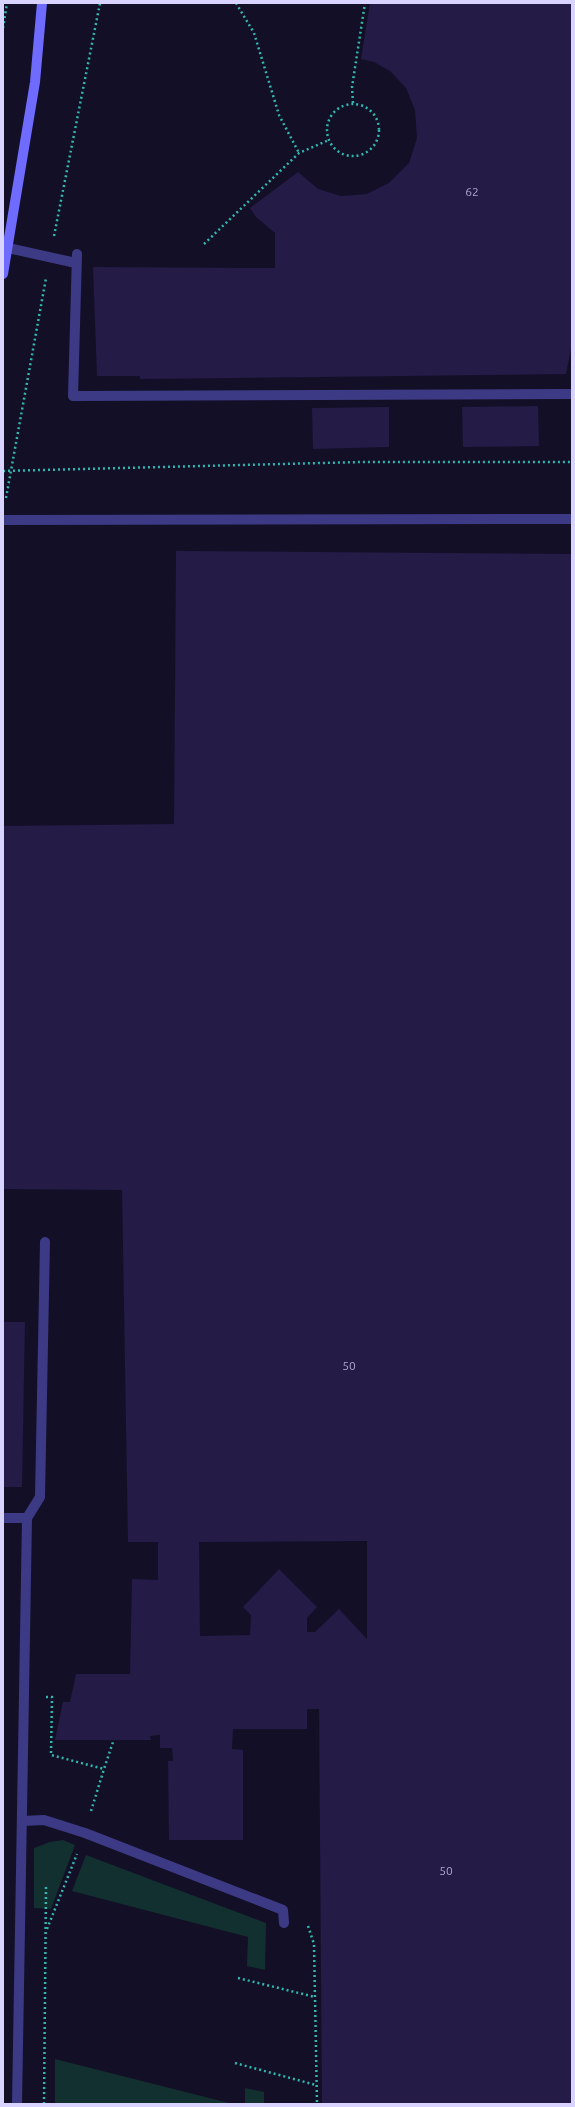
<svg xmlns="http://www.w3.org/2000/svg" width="575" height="2107" font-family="Ubuntu,sans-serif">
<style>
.green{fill:#12302f}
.building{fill:#241b47;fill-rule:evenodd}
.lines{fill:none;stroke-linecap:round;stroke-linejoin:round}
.path{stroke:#2fb8b0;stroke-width:2.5;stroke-dasharray:2 3;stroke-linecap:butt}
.lane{stroke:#3d3a85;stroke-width:10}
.secondary{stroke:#6f6bff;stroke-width:10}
.labels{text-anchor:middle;stroke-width:3;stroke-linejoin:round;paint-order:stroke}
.number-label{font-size:12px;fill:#aca6d1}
</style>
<rect width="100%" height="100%" fill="#130f26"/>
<!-- green -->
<g class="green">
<polygon points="63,1840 75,1845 51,1909 34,1908 34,1848 50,1842"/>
<polygon points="86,1855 266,1923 265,1970 247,1966 248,1937 72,1891"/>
<polygon points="55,2059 233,2104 55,2104"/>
<polygon points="245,2088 264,2092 264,2104 245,2104"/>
</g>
<!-- building -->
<g class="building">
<polygon points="370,3 572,3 572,344 566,374 140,379 140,376 97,376 93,267 275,268 275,233 256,217 250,208 298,172 318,189 341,196 367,194 389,183 409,163 417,138 415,110 406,88 390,71 374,62 361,59"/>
<polygon points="538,406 539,446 463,447 462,407"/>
<polygon points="389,407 389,447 313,449 312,408"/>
<path d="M176 551 572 554V2104H322L319 1709H307V1729H233L232 1749 243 1750V1840H169L168 1761H173L172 1748H160V1735L150 1736 151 1740H55L63 1702H70L76 1674H130L132 1579 158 1580V1542H128L122 1190 3 1189V826L174 824ZM367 1541V1639L339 1609 315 1632H307V1618L317 1607 279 1569 243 1607 251 1615 250 1635 200 1636 199 1542Z"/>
<polygon points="3,1322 25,1322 22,1487 3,1487"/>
</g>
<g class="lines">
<!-- path -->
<g class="path">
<polyline points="236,3 254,33 279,115 299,153"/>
<polyline points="3,28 7,3"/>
<polyline points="353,103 352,87 365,3"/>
<circle cx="353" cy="130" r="26"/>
<polyline points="54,236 100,3"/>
<polyline points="204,244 299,153 329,140"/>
<polyline points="3,471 361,462 572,462"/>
<polyline points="6,498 46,278"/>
<polyline points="46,1697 52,1697 51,1755 104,1769 113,1742"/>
<polyline points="91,1811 104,1769"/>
<polyline points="308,1926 314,1944 317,2104"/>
<polyline points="47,1929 77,1854"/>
<polyline points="238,1978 315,1997"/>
<polyline points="235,2063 316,2085"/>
<polyline points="44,2104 46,1885"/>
</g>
<!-- lane -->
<g class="lane">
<polyline points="8,248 76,263"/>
<polyline points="77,254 73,396 572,394"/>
<polyline points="3,520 572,519"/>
<polyline points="3,1518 27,1518"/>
<polyline points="22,1821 44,1820 85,1833 283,1910 284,1923"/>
<polyline points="17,2104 27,1518 40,1497 45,1242"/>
</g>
<!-- secondary -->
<polyline class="secondary" points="3,274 35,82 42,3"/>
</g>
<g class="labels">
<!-- number labels -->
<g class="number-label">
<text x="472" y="196">62</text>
<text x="349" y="1370">50</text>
<text x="446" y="1875">50</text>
</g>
</g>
<!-- border -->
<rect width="575" height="2107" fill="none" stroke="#d9d4ff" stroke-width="8"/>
</svg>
